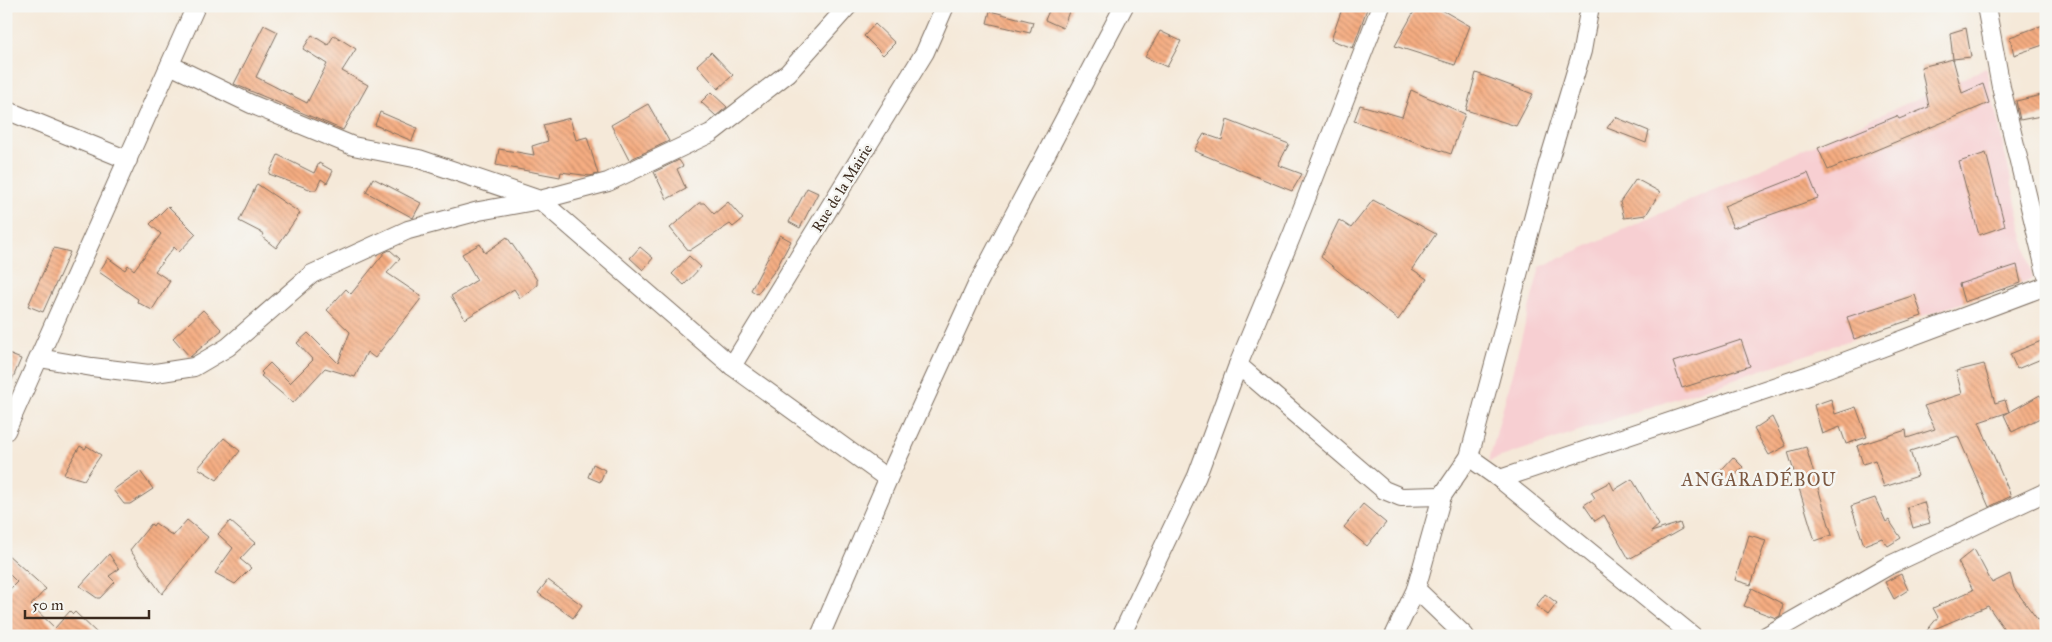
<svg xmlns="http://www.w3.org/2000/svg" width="2052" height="642" font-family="'IM FELL Great Primer',serif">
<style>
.built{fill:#f7cfd2}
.building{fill:url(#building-back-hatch)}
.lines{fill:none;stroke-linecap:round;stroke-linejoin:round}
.minor-casing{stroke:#7c6d5f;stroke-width:20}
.minor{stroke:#fff;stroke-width:18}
.labels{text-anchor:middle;stroke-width:5;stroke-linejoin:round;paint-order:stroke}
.street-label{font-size:15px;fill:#3b2a1e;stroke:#f6f6f2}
.quarter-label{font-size:18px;letter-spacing:1px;fill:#7c5841;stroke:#f6f6f2}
</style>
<defs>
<pattern id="building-back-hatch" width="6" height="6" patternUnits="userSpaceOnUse" patternTransform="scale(1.25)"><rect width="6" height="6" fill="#f6ad82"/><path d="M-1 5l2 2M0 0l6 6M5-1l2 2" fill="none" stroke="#c88d6a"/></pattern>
</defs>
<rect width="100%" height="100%" fill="#f6f6f2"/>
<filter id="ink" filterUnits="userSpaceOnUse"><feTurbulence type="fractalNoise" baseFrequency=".02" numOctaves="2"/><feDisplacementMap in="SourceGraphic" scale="10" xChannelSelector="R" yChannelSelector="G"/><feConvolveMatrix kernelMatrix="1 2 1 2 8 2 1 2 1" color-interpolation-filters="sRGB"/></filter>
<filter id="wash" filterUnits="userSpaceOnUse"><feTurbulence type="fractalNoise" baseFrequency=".0096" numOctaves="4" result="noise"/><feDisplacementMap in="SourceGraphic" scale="20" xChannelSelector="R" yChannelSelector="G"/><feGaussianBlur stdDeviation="1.12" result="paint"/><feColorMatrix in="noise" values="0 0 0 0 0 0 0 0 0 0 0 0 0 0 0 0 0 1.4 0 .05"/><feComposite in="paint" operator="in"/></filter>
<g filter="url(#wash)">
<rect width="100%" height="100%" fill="#f5e9d9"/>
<!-- built -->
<polygon class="built" points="1986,68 2033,279 1489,461 1540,267"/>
<g id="blocks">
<!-- building -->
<g class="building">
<polygon points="1051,6 1071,6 1063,28 1045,20"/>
<polygon points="1343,6 1368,6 1353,48 1331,40"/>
<polygon points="1417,6 1435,6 1470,26 1455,65 1395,46"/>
<polygon points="990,11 1033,22 1030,33 987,23"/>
<polygon points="875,24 895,43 883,55 864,36"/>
<polygon points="2046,24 2046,44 2014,55 2010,37"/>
<polygon points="264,25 278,32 256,77 307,103 327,64 303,49 312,35 328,45 334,35 356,49 342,71 368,85 343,130 234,84"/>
<polygon points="1966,28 1971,57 1953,59 1950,33"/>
<polygon points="1160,31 1181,41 1167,67 1145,57"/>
<polygon points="711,52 733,75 718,89 697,65"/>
<polygon points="1953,59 1962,93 1983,84 1989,103 1828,170 1818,148 1897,116 1899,119 1929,107 1921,67"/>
<polygon points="1476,73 1533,94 1516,126 1466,110"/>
<polygon points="1411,90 1465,114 1451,154 1354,121 1360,105 1402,117"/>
<polygon points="711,92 727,107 716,116 701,102"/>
<polygon points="2046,94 2046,115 2020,120 2016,101"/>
<polygon points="648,104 669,141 629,160 611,125"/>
<polygon points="380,112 417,128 412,141 375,125"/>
<polygon points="1615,117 1649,131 1646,143 1607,128"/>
<polygon points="570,118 576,140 587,137 598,174 590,176 561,172 560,177 496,165 499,149 534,155 532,146 548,141 543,125"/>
<polygon points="1227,120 1289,144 1278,165 1302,174 1292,191 1194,151 1204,134 1222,140"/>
<polygon points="1986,153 2005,226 1979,235 1959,162"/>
<polygon points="278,155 314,173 319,163 333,171 327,183 321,179 316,190 312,190 269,174"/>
<polygon points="679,160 683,166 677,169 686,189 667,199 654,172"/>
<polygon points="1808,173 1818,198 1733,228 1724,206"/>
<polygon points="373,178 421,203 413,218 366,192"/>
<polygon points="1636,179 1660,192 1646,215 1624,218 1620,202"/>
<polygon points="257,184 300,213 276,248 262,237 264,234 239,221"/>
<polygon points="807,188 818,193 800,228 789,222"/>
<polygon points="1373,200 1436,234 1412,269 1427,279 1398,320 1321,257 1339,220 1351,228"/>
<polygon points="728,202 743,219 733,227 730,224 689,251 670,228 699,203 704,203 714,214"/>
<polygon points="168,206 196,234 179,252 174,247 155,271 170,281 152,310 137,302 138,299 99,272 108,258 125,270 128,265 134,270 161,234 150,224"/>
<polygon points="780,235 791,241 776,269 757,294 751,290"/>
<polygon points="507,237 537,280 537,285 520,298 514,289 465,319 451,296 477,280 462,254 480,244 485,253"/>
<polygon points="640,247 653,258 643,270 630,258"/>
<polygon points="54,248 70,252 43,312 28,306"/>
<polygon points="390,250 400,259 387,273 421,296 420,300 375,358 367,352 355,377 325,368 293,403 261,376 263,374 261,372 270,363 290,383 313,360 297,343 308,333 338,363 350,332 327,310 346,289 351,294 385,252"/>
<polygon points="689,256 701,267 684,285 672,274"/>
<polygon points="2017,265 2021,283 1964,302 1959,284"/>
<polygon points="1915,295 1922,316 1854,339 1847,317"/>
<polygon points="203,310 222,330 190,357 173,338"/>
<polygon points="2046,339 2046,357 2017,369 2010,354"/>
<polygon points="1741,340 1750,366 1682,388 1673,362"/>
<polygon points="6,353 21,359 6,394"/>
<polygon points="1984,364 1995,403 2005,400 2009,412 1979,422 2011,496 1989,507 1958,436 1910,451 1918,476 1884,487 1875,460 1863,464 1857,446 1906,430 1907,438 1935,429 1924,406 1962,394 1956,371"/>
<polygon points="2040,395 2046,407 2046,415 2012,432 2004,415"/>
<polygon points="1831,399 1835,414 1856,407 1867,437 1846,444 1840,427 1822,434 1814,405"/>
<polygon points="1772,417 1786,446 1769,455 1754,429"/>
<polygon points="224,438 240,451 217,480 198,468"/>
<polygon points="80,446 85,449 87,446 101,455 84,480 64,474"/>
<polygon points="1806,447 1832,535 1815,541 1788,452"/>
<polygon points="1733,457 1743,467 1727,484 1717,475"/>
<polygon points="593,464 605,470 600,482 588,477"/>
<polygon points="140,471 153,489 130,504 124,504 113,490"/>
<polygon points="1632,479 1659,525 1651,532 1680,523 1682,529 1629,559 1604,515 1595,521 1584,505 1595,498 1591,492 1610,482 1614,490"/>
<polygon points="1875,498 1886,522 1889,520 1901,538 1888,546 1882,538 1864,545 1851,506"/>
<polygon points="1924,502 1930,523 1913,528 1907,507"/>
<polygon points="1363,504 1386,523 1367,546 1344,527"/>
<polygon points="187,520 208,537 162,594 130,550 151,524 153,526 155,523 173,536"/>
<polygon points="230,521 255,543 240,559 251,568 235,584 215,573 233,548 218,534"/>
<polygon points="1749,535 1766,540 1751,585 1735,580"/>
<polygon points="1974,549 1992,583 2010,574 2014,588 2046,631 2046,636 2009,636 1988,606 1925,633 1938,617 1933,608 1973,590 1958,562"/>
<polygon points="6,553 46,589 31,605 55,628 70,611 73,614 75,612 100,636 14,636 6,629 6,593 17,582 6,571"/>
<polygon points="109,554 119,569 109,576 115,582 100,598 97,598 80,586"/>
<polygon points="1901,574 1908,590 1894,599 1885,582"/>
<polygon points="548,580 582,605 573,618 538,593"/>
<polygon points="1752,588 1783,604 1780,616 1776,618 1744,606"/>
<polygon points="1545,594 1557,603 1548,615 1536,606"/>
</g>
</g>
</g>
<g filter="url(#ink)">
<use href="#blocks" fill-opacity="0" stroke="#7c6d5f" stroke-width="1"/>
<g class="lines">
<defs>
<g id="minor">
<polyline points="1986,6 2001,87 2046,273"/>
<polyline points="170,65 251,104 353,146 419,159 540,200 608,182 711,133 788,73 848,6"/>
<polyline points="6,110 128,160"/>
<polyline points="39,358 92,367 149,374 194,367 228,347 312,274 408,230 479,211 540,200 732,366 888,479"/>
<polyline points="1238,365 1384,490 1401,497 1442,496"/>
<polyline points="732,366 925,52 945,6"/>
<polyline points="6,431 196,6"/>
<polyline points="1469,457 1500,479 1809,375 2046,286"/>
<polyline points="1500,479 1693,636"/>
<polyline points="1416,589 1465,636"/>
<polyline points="820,636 888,479 976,287 1124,6"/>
<polyline points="1121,636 1197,476 1238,365 1292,235 1381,6"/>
<polyline points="1394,636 1416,589 1442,496 1469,457 1547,167 1582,51 1590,6"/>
<polyline points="1766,636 1888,566 2046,492"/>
</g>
</defs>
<!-- minor casing -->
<use href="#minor" class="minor-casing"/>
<!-- minor -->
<use href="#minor" class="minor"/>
</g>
</g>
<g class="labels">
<!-- street labels -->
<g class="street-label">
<text transform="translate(842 188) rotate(-58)" y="5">Rue de la Mairie</text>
</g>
<!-- quarter labels -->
<g class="quarter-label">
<text x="1759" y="486">ANGARADÉBOU</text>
</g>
</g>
<!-- margin -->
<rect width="2052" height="642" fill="none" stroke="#f6f6f2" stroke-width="25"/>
<!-- scale -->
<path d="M25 610v8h124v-8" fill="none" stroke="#3b2a1e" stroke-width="2.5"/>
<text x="32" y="610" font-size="15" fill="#3b2a1e" stroke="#f6f6f2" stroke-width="4" paint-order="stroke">50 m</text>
</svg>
